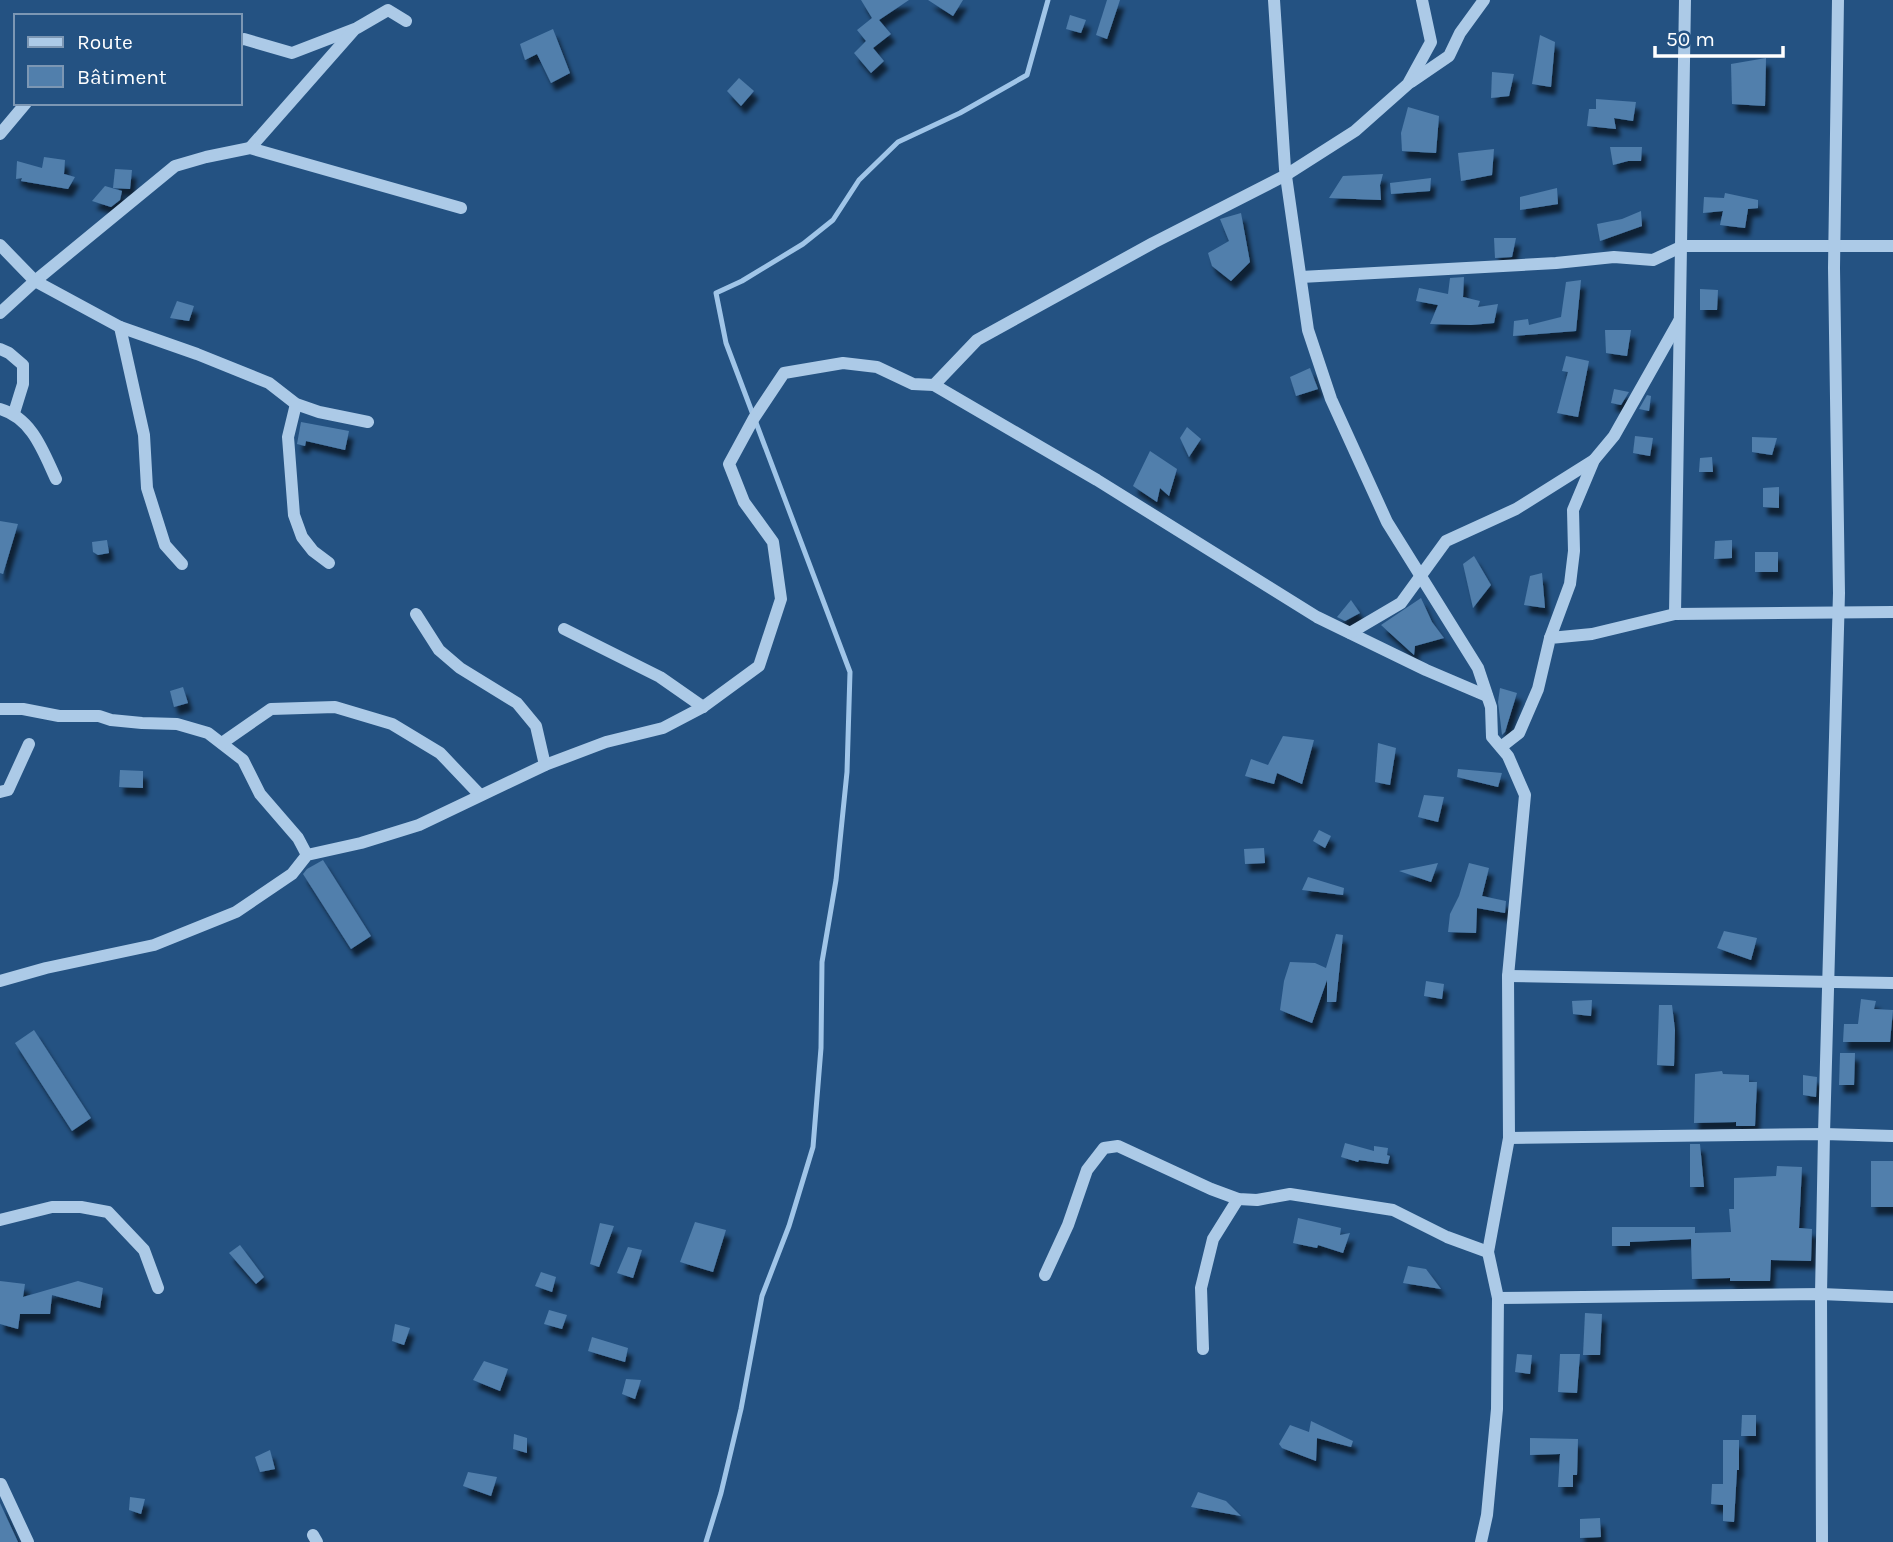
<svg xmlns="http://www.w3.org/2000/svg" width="1893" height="1542" font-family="Karla,sans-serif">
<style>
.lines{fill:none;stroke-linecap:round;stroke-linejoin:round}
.stream{stroke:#a0c5e8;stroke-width:5}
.building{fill:#517fac;filter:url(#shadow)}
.minor{stroke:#accae7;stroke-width:12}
</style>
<defs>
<filter id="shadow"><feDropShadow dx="4.5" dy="8" stdDeviation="2" flood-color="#0009"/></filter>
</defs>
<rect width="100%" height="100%" fill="#245282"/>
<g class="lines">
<!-- stream -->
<polyline class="stream" points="706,1542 721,1493 741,1409 762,1296 789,1226 813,1147 821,1048 822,962 836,880 847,772 850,672 726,343 716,293 742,281 803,244 833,220 859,180 898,142 960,113 1027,75 1048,0"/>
</g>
<!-- building -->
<g class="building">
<polygon points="861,0 909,0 879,20 891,34 873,48 884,61 871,73 854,53 866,41 857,30 872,18"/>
<polygon points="928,0 963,0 953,16"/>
<polygon points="1107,0 1120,0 1107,39 1096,35"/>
<polygon points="1070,15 1086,20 1081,33 1066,29"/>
<polygon points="553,29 570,73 551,83 537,54 525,60 520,44"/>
<polygon points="1540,35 1555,42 1551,87 1532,84"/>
<polygon points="1766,58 1765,106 1732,104 1731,64"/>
<polygon points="1492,72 1514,74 1509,96 1491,98"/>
<polygon points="739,78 754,91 741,106 727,91"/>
<polygon points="1596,99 1636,102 1633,121 1614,118 1616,129 1587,126 1589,109 1596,109"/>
<polygon points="1408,107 1439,116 1436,153 1402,151 1401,133"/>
<polygon points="1610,147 1642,147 1641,161 1628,161 1613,165"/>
<polygon points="1494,149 1492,175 1461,181 1458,153"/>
<polygon points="44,157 65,160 64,174 75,177 68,189 21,181 22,178 16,179 17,161 42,168"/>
<polygon points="115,169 132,170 130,189 113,188"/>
<polygon points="1383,174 1380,185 1381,200 1329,198 1343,176"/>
<polygon points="1431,178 1430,191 1391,194 1390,183"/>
<polygon points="105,186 122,191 120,200 111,207 92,201"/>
<polygon points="1557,188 1558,204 1520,210 1520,197"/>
<polygon points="1725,193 1758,200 1758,208 1748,209 1745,228 1720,225 1723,211 1703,213 1704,197 1724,198"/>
<polygon points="1641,211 1642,226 1600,241 1597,224 1622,219"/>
<polygon points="1241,213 1250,262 1231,281 1212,266 1208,253 1229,241 1220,219"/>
<polygon points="1494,238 1516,238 1512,257 1495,258"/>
<polygon points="1464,277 1463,297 1480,301 1478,307 1498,304 1494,323 1471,325 1430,324 1438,305 1416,301 1419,288 1448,294 1450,278"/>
<polygon points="1581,280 1576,331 1513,336 1514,321 1528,319 1529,325 1561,317 1566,282"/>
<polygon points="1700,289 1718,290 1717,310 1700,310"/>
<polygon points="177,301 194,306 189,321 170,318"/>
<polygon points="1605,330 1631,330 1627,356 1606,353"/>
<polygon points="1566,356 1589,361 1578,417 1557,413 1568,372 1562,371"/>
<polygon points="1310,368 1318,389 1296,396 1290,377"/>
<polygon points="1614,389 1629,392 1621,405 1611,403"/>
<polygon points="1647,395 1651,396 1649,411 1639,409"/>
<polygon points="301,422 349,431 345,450 306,441 305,446 297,444"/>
<polygon points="1187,427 1201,439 1189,457 1180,438"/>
<polygon points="1635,436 1653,438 1650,456 1633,453"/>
<polygon points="1752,437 1777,438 1772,455 1752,452"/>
<polygon points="1150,451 1177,469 1169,496 1160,488 1157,502 1133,486"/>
<polygon points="1712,457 1713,472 1699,472 1700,458"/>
<polygon points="1779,487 1779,508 1763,507 1763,488"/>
<polygon points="0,521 18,524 3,574 0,573"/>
<polygon points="107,540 109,553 98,555 93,552 92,542"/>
<polygon points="1732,540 1732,558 1714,559 1715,541"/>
<rect x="1755" y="552" width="23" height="20"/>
<polygon points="1474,556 1491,585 1473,608 1463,564"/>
<polygon points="1542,573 1545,608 1524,605 1530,576"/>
<polygon points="1421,598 1432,622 1444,638 1415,646 1414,655 1381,625"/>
<polygon points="1351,600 1360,613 1345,621 1337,617"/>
<polygon points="183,687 188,703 174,707 170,691"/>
<polygon points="1500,688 1517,693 1505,732 1502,735 1498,702"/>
<polygon points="1283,736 1314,740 1302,784 1277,773 1274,784 1245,776 1251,759 1268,765"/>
<polygon points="1378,743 1396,748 1390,785 1375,782"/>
<polygon points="1458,769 1502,773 1498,787 1457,777"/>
<polygon points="120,770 143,771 143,788 119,787"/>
<polygon points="1424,795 1444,797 1438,822 1418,817"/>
<polygon points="1319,830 1331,836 1325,848 1313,841"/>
<polygon points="1264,848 1265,863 1245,864 1244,849"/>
<polygon points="323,860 371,936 351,949 303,874 307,869"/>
<polygon points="1438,863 1431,882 1399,871"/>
<polygon points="1469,863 1489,868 1482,896 1506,901 1505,913 1477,908 1476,933 1448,932 1450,914 1459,896"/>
<polygon points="1308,877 1344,888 1343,895 1302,890"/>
<polygon points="1724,931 1757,938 1751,960 1717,948"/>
<polygon points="1336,934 1343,935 1336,1002 1327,1002 1327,980 1312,1023 1280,1010 1284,981 1290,962 1315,963 1326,968"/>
<polygon points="1426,981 1444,984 1442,999 1424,996"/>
<polygon points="1861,999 1876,1001 1874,1009 1893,1010 1890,1042 1843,1042 1844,1024 1858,1024"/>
<polygon points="1592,1000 1591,1016 1573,1014 1572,1001"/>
<polygon points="1659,1005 1672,1005 1675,1030 1674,1066 1657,1065"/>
<polygon points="34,1030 91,1118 72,1131 15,1043"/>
<polygon points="1840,1053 1855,1053 1854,1085 1839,1085"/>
<polygon points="1722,1071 1723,1074 1749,1075 1749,1082 1757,1082 1755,1126 1736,1126 1736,1122 1694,1123 1695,1074"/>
<polygon points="1803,1075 1817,1077 1816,1097 1803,1095"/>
<polygon points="1345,1143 1374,1151 1374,1146 1388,1148 1387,1155 1390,1156 1388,1164 1359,1160 1358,1162 1341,1157"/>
<polygon points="1690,1144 1700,1144 1704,1187 1690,1187"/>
<rect x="1871" y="1161" width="22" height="46"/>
<polygon points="1777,1166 1802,1167 1799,1228 1812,1229 1811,1261 1771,1260 1770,1281 1730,1281 1730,1278 1692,1279 1691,1239 1630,1242 1630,1246 1612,1246 1612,1227 1695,1227 1695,1233 1731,1232 1729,1209 1734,1209 1734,1178 1776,1176"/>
<polygon points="1298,1218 1341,1228 1340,1235 1350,1233 1343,1253 1318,1245 1317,1248 1293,1243"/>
<polygon points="695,1222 726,1230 713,1272 680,1262"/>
<polygon points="600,1223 614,1226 599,1267 590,1264"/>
<polygon points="240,1245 264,1277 256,1284 229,1253"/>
<polygon points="628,1247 642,1250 633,1278 617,1273"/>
<polygon points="1408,1266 1426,1269 1441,1289 1403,1283"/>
<polygon points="541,1272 556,1277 552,1292 535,1286"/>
<polygon points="0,1281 25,1284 23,1297 78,1281 103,1288 100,1308 52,1295 50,1314 20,1314 18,1329 0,1324"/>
<polygon points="549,1310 567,1315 562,1329 544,1324"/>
<polygon points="1585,1313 1602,1314 1600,1355 1583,1355"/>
<polygon points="395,1324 410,1328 404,1345 392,1341"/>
<polygon points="592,1337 628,1348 625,1362 588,1351"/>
<polygon points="1517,1354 1532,1355 1530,1374 1515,1372"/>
<polygon points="1560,1354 1580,1354 1577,1393 1558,1392"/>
<polygon points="484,1361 508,1369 500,1391 473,1380"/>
<polygon points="626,1379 641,1380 635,1399 622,1394"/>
<polygon points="1742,1415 1756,1415 1756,1436 1741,1436"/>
<polygon points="1311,1421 1353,1441 1351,1447 1317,1438 1316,1461 1282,1448 1279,1444 1290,1425 1309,1432"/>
<polygon points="514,1434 527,1438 527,1453 513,1449"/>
<polygon points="1530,1438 1578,1439 1577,1475 1573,1475 1573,1487 1558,1487 1560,1454 1530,1455"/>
<polygon points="1723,1440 1739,1440 1739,1470 1737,1470 1734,1522 1723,1521 1723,1505 1711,1504 1712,1484 1723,1484"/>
<polygon points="270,1450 275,1469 260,1472 255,1457"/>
<polygon points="468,1472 497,1477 491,1496 463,1486"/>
<polygon points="1198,1492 1226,1501 1241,1516 1191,1507"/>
<polygon points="130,1497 145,1499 141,1514 129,1510"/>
<polygon points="0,1503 18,1542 0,1542"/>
<polygon points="1600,1518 1601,1537 1580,1538 1580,1519"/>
</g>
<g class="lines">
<!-- minor -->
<g class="minor">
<polyline points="1274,0 1285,169 1308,330 1331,399 1387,522 1478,668 1491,707 1492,737 1508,756 1525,795 1508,976 1509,1138 1824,1134 1893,1136"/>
<polyline points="1422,0 1431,42 1408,84 1355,131 1286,175 1153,243 977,340 934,385 1097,480 1317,617 1426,670 1487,696"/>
<polyline points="240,40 244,39 292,53 357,28 388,10 406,21"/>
<polyline points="1411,82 1449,56 1460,33 1484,0"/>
<polyline points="0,134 26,103"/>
<polyline points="250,148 354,30"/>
<polyline points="0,245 35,281 120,327 197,354 269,383 296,404 319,412 368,422"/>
<polyline points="1301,277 1556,263 1614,257 1653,260 1683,246 1893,246"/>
<polyline points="0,313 35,281 175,166 206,157 250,148 461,208"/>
<polyline points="120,327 144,435 147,488 165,545 182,564"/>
<polyline points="0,349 9,353 23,365 23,384 14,413"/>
<polyline points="296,404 288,437 294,515 302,537 313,551 329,563"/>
<path d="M0 409C32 418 43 451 56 479"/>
<polyline points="416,614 439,650 460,668 517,703 536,726 545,765"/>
<polyline points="1675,614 1685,0"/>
<polyline points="564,629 660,677 703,707"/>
<polyline points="1350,633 1401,603 1446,541 1516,509 1594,460"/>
<polyline points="1550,638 1570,584 1574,551 1573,510 1594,460 1614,436 1679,321"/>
<polyline points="0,709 23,709 59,716 99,716 111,720 142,723 177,724 208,733 243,760 260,794 298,838 307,855"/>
<polyline points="222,743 271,709 335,707 392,724 440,753 480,795"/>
<polyline points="1501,747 1519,733 1538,689 1550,638 1592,634 1675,614 1893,612"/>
<polyline points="0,792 8,790 29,744"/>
<polyline points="1508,976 1893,983"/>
<polyline points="0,981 46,968 154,945 236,912 292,874 307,855 361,843 419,825 545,765 606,742 663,728 703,707 759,666 781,599 773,542 744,502 729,464 754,418 784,373 843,363 877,367 913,384 934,385"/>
<polyline points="0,1220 52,1207 81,1207 108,1212 144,1250 158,1288"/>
<polyline points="1045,1275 1068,1225 1087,1170 1104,1148 1118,1146 1211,1189 1238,1199 1257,1200 1290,1194 1393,1210 1447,1237 1488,1252"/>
<polyline points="1498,1298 1821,1294 1893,1297"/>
<polyline points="1203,1349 1201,1288 1213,1239 1238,1199"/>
<polyline points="1,1484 28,1542"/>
<polyline points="313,1535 317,1542"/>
<polyline points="1481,1542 1487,1515 1497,1409 1498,1298 1488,1252 1509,1138"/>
<polyline points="1822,1542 1821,1294 1824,1134 1839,593 1834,268 1838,0"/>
</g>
</g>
<!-- legend -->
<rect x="14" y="14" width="228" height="91" fill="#245282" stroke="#7c97b4" stroke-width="2"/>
<rect x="28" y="37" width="35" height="10" fill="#accae7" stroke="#7c97b4" stroke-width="2"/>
<text x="77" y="49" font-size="21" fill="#ffffff">Route</text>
<rect x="28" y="66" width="35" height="21" fill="#517fac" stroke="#7c97b4" stroke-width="2"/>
<text x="77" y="84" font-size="21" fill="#ffffff">Bâtiment</text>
<!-- scale -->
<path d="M1655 46v10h128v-10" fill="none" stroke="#ffffff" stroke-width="3.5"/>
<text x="1666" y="46" font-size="21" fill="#ffffff" stroke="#245282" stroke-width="5" paint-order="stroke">50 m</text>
</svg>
